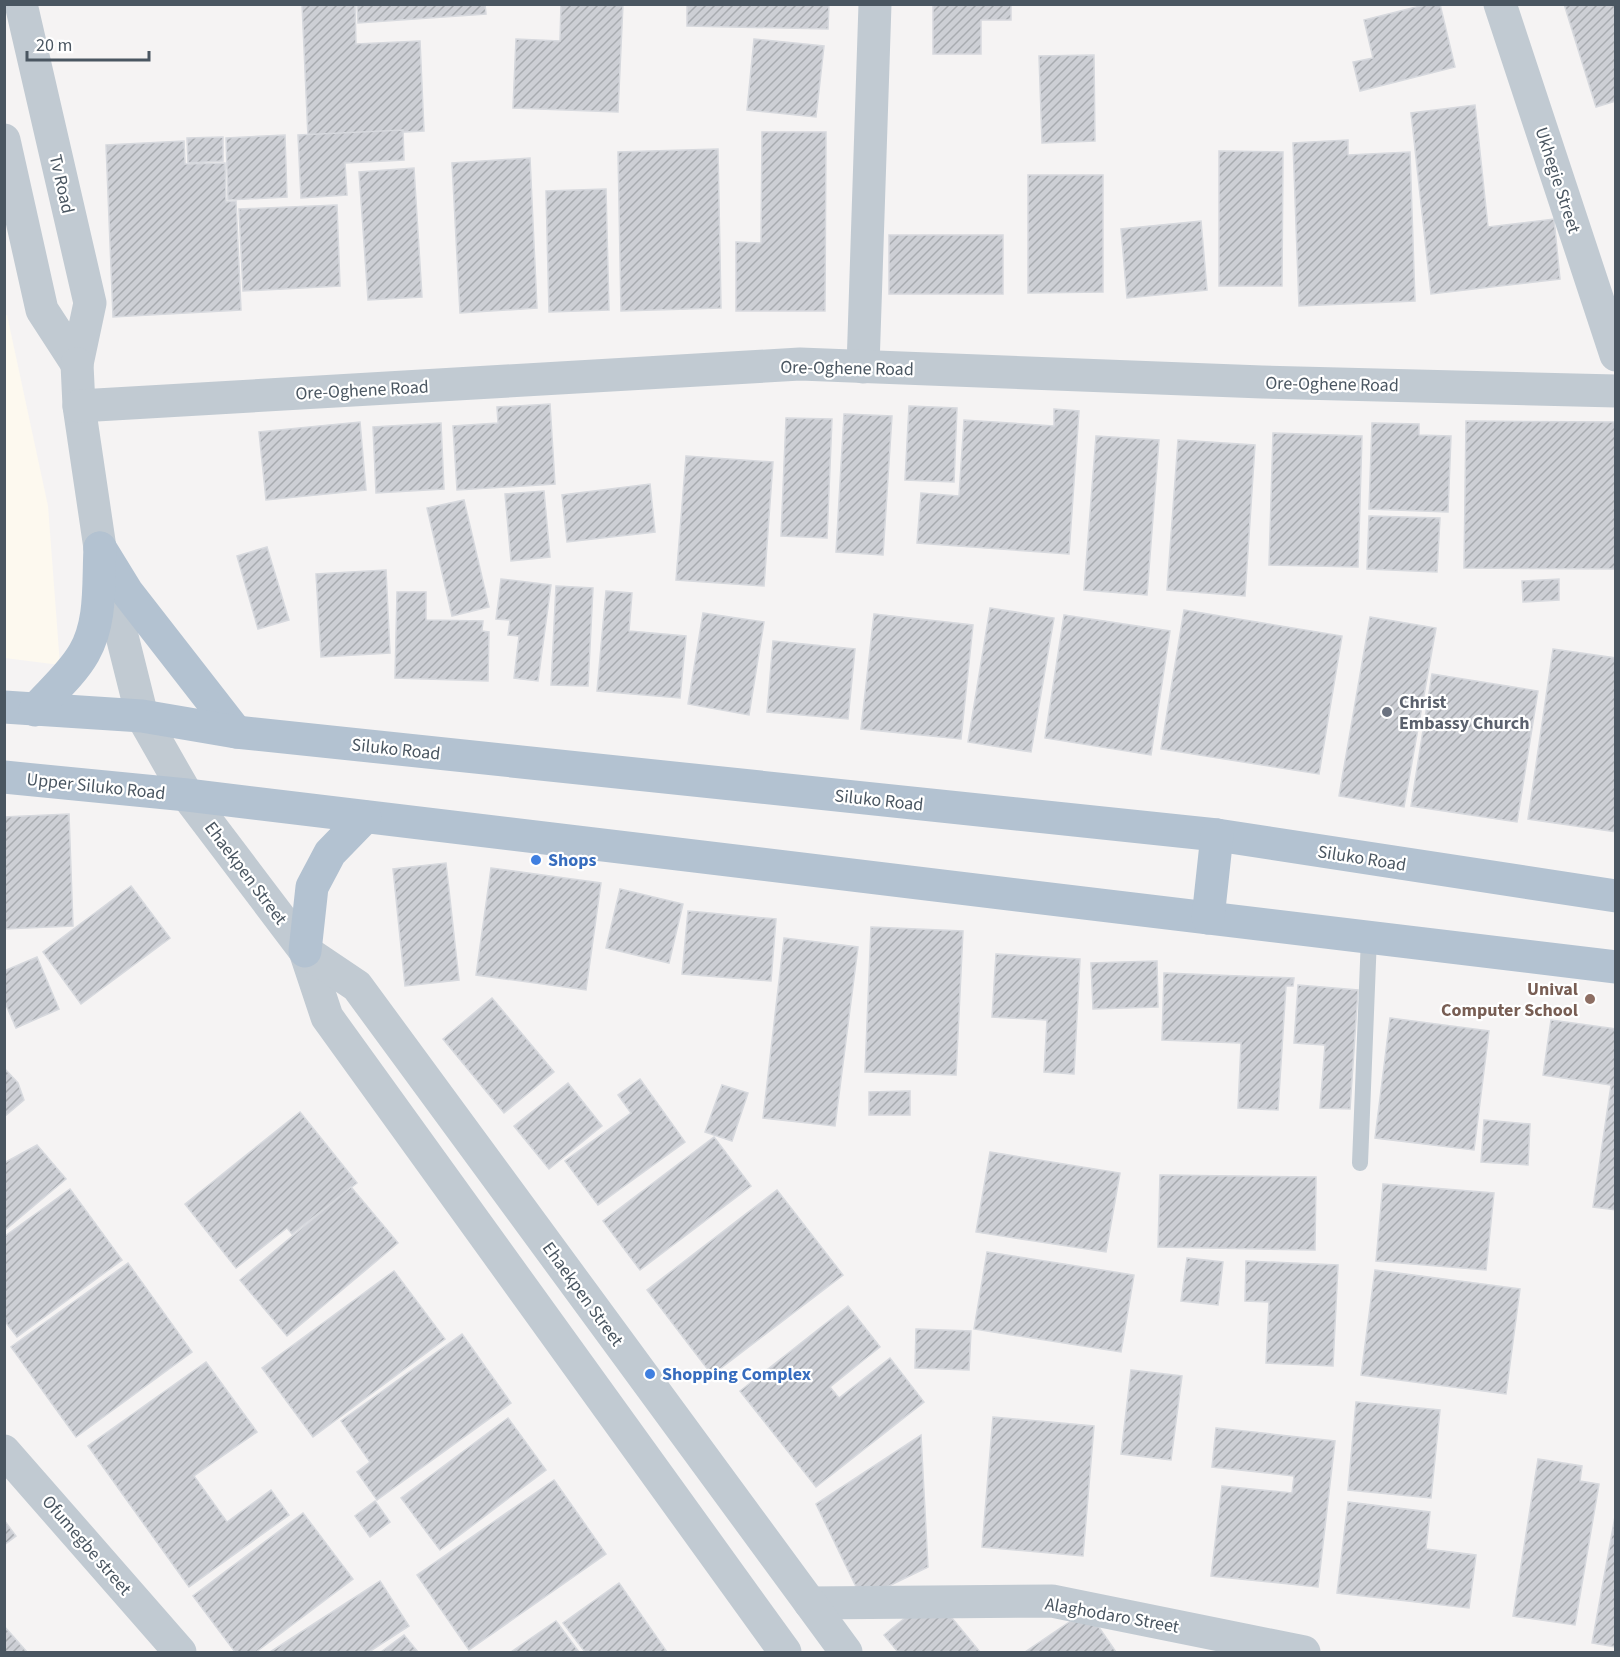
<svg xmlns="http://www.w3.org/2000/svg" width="1620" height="1657" font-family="'Source Sans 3',sans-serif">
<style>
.commercial{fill:#fdf9ef}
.building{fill:url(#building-hatch);stroke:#d7d9de;stroke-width:1.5}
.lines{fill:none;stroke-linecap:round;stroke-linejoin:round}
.service{stroke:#c1cad2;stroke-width:16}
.minor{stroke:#c1cad2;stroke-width:33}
.tertiary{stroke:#c1cad2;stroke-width:33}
.primary{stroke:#b3c2d1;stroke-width:33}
.worship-dot{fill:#6b7280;stroke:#fff;stroke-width:2}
.shop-dot{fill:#3f7fe0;stroke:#fff;stroke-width:2}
.education-dot{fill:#8d6e63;stroke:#fff;stroke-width:2}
.labels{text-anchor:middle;stroke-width:4.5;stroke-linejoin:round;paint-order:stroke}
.street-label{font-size:18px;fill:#4a5661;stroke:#fff}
.worship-label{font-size:18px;font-weight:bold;fill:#5b616d;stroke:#fff;text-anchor:start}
.shop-label{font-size:18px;font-weight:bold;fill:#366cbe;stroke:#fff;text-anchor:start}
.education-label{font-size:18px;font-weight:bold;fill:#785e54;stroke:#fff;text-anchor:end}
</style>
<defs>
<pattern id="building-hatch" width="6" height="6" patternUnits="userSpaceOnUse" patternTransform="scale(1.5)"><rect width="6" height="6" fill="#cdcfd5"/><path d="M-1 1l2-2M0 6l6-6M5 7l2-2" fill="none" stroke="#a8abb0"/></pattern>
</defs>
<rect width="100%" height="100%" fill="#f5f3f3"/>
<!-- commercial -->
<polygon class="commercial" points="7,315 48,506 60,665 5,658 4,316"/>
<!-- building -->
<g class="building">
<polygon points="302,4 355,4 356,44 420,41 424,131 308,137"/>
<polygon points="357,4 485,4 486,14 358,23"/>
<polygon points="561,4 623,4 618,112 513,108 516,39 560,41"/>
<polygon points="687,4 829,4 828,29 687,26"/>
<polygon points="933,4 1011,4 1011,20 981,20 981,54 933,54"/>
<polygon points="1428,4 1440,4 1455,67 1360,91 1353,62 1373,58 1364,20"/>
<polygon points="1564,4 1616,4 1616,101 1596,107"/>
<polygon points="754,39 824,46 816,117 747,110"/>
<polygon points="1094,55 1095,141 1042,143 1039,56"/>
<polygon points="1475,105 1488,227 1554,219 1560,279 1431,294 1411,113"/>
<polygon points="403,130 404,160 345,163 347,195 301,198 298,135"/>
<polygon points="762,132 826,132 825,311 736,311 736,242 761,243"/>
<polygon points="285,135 287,197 228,200 226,138"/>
<polygon points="223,137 223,161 188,163 187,138"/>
<polygon points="1348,140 1348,155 1410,152 1415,301 1299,306 1293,143"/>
<polygon points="184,141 185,164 225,163 226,202 236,201 241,310 113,317 106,145"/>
<polygon points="718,149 721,308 621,311 618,152"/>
<polygon points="1219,151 1283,152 1282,286 1219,286"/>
<polygon points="530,158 537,308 460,313 452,163"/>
<polygon points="414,168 422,297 368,300 359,172"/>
<polygon points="1028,175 1103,175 1103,292 1028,293"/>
<polygon points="606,189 609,310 549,312 546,191"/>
<polygon points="337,205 340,286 243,291 239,209"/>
<polygon points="1201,221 1207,290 1127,298 1121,229"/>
<rect x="889" y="235" width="114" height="59"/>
<polygon points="550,404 555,484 457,490 453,426 498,423 497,407"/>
<polygon points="909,406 957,408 954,482 905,480"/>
<polygon points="1054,409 1079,411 1069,554 917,543 921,493 959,496 964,420 1054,426"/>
<polygon points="844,414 892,416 883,555 836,552"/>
<polygon points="786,418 832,419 827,538 781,536"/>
<polygon points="1466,421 1616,422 1616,569 1464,568"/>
<polygon points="360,422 366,490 266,500 259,432"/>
<polygon points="441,423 444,489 376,493 373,427"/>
<polygon points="1372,423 1419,424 1419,435 1451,436 1448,512 1369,509"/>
<polygon points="1273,433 1362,436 1358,567 1269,565"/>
<polygon points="1096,436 1159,440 1147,595 1084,590"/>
<polygon points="1178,440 1255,445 1245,596 1167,590"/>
<polygon points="686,456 773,462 764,586 676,580"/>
<polygon points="650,484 655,532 567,542 562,495"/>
<polygon points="544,491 550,557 511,561 505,494"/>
<polygon points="464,500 489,607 452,616 427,508"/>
<polygon points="1369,516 1440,518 1437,572 1367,569"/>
<polygon points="267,547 289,620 258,629 237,556"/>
<polygon points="386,570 390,653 321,657 316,574"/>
<polygon points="501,579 551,585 538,681 514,678 519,636 508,635 510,620 496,619"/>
<polygon points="1559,579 1559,600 1523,602 1522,581"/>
<polygon points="556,586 593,588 588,686 551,685"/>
<polygon points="606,591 632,593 629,631 686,636 680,698 597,691"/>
<polygon points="397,592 426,592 426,620 483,621 482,631 489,632 488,681 395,678"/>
<polygon points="990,608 1054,618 1031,752 968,742"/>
<polygon points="1184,610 1342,636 1319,774 1161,749"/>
<polygon points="703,613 764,622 749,715 688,704"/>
<polygon points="874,614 973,625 961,739 861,729"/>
<polygon points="1064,615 1170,631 1151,755 1045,738"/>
<polygon points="1370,617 1436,628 1404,807 1339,796"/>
<polygon points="773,641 855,649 848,719 767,712"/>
<polygon points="1553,649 1616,658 1616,832 1528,819"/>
<polygon points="1432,674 1538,691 1517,822 1411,806"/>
<polygon points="69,814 73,926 4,929 4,817"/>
<polygon points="446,863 459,980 405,986 393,869"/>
<polygon points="491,868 601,883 586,990 476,975"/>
<polygon points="131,886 170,938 81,1004 43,952"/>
<polygon points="620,889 683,904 669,963 606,948"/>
<polygon points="688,911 776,919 771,981 682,974"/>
<polygon points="871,927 963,931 956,1075 865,1072"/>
<polygon points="784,938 858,947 835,1126 763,1118"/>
<polygon points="996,954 1080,959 1074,1074 1044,1072 1047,1020 992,1017"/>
<polygon points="37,957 59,1009 16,1028 4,1000 4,971"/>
<polygon points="1157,961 1158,1007 1093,1009 1091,963"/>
<polygon points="1164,973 1294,978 1293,986 1286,986 1278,1110 1238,1108 1241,1043 1162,1040"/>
<polygon points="1298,985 1358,990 1350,1109 1320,1108 1325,1045 1294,1043"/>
<polygon points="492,998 554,1072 504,1113 443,1039"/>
<polygon points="1390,1018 1489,1031 1474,1150 1375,1138"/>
<polygon points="1551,1020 1616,1029 1616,1210 1593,1207 1611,1085 1543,1075"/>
<polygon points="4,1068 18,1083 24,1100 4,1117"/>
<polygon points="640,1079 685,1142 598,1205 565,1161 631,1113 618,1095"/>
<polygon points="568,1083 602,1126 549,1169 514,1126"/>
<polygon points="722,1085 748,1093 732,1141 705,1132"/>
<polygon points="910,1091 910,1115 869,1115 869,1092"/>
<polygon points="300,1112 357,1183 292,1234 287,1228 236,1268 185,1204"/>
<polygon points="1484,1120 1530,1124 1528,1165 1481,1162"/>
<polygon points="714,1137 751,1186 640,1270 603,1221"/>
<polygon points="37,1145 66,1179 4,1231 4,1163"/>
<polygon points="990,1152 1120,1173 1106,1252 976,1232"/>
<polygon points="1160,1175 1316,1177 1315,1250 1158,1247"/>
<polygon points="1383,1184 1494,1193 1486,1270 1376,1261"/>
<polygon points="351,1187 398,1243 287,1336 240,1280"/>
<polygon points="70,1189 122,1260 17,1337 4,1320 4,1237"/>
<polygon points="777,1190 843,1275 712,1375 647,1290"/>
<polygon points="987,1252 1134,1275 1121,1352 974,1329"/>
<polygon points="1187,1258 1223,1262 1218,1305 1181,1301"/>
<polygon points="1246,1261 1338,1265 1333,1366 1266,1363 1269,1302 1245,1301"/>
<polygon points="128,1263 192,1352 76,1437 11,1347"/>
<polygon points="1375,1270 1520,1289 1506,1394 1361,1375"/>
<polygon points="394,1271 445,1339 313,1437 262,1368"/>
<polygon points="848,1306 880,1347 830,1387 839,1398 890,1358 924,1402 816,1487 740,1391"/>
<polygon points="916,1329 971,1331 969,1370 915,1368"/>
<polygon points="462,1334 511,1403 377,1500 357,1472 370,1462 341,1421"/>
<polygon points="206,1362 257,1432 194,1476 227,1522 271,1490 289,1515 189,1587 88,1446"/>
<polygon points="1131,1370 1182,1376 1171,1460 1121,1454"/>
<polygon points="1356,1402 1440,1410 1431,1498 1348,1490"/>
<polygon points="993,1417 1094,1426 1083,1556 982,1547"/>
<polygon points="508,1418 546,1470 440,1550 401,1498"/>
<polygon points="1216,1428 1335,1441 1318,1587 1211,1576 1222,1486 1292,1493 1294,1476 1212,1467"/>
<polygon points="921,1435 928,1567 862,1599 816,1504"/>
<polygon points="1538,1459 1582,1466 1580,1481 1599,1484 1575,1625 1513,1616"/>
<polygon points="554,1480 606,1554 469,1650 417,1575"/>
<polygon points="375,1501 390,1522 370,1537 355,1516"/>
<polygon points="1348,1502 1430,1512 1426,1549 1476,1555 1469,1608 1337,1593"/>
<polygon points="1616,1511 1616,1647 1592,1643"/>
<polygon points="303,1513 353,1579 256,1652 235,1652 193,1596"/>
<polygon points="4,1520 16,1536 4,1545"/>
<polygon points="380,1581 409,1626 369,1652 270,1652"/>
<polygon points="619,1583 667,1652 585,1652 563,1623"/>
<polygon points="933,1595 980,1652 898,1652 884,1635"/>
<polygon points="1087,1610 1116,1652 1025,1652"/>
<polygon points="556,1621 579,1652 511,1652"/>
<polygon points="4,1626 27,1652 4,1652"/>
<polygon points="404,1635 418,1652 381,1652"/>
</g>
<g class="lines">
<!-- service -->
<polyline class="service" points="1360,1163 1369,937"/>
<!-- minor -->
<g class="minor">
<polyline points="1500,4 1616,355"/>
<polyline points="863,367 875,4"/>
<polyline points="4,1451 180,1652"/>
<polyline points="810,1603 1052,1601 1304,1652"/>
</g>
<!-- tertiary -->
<g class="tertiary">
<polyline points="4,140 42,310 77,364 90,303 21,4"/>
<polyline points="77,364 79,406 100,548 142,716 187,795 305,951 327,1017 785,1652"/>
<polyline points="79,406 800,364 1262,382 1616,391"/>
<polyline points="305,951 357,986 846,1652"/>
</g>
<!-- primary -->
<g class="primary">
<polyline points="100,548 127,592 236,732"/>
<polyline points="4,707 142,716 236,732 1217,835 1616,896"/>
<path d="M35 710C51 692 72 674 84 653 102 622 98 583 100 548"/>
<polyline points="4,777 187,795 1616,967"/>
<polyline points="1208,918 1217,835"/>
<polyline points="305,951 312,887 330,853 365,817"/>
</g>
</g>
<!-- markers -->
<circle class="worship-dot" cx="1387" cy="712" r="6"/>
<g class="shop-dot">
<circle cx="536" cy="860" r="6"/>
<circle cx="650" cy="1374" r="6"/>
</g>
<circle class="education-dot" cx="1590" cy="999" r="6"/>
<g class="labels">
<!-- street labels -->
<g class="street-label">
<text transform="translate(1558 180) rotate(72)" y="6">Ukhegie Street</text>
<text transform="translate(62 184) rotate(77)" y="6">Tv Road</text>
<text transform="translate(847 368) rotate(1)" y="6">Ore-Oghene Road</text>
<text transform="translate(1332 384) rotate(1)" y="6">Ore-Oghene Road</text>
<text transform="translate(362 390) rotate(-3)" y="6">Ore-Oghene Road</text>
<text transform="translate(396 749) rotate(6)" y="6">Siluko Road</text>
<text transform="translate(96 786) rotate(6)" y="6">Upper Siluko Road</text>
<text transform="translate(879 800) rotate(6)" y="6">Siluko Road</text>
<text transform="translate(1362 858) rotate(9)" y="6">Siluko Road</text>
<text transform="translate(246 873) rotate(53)" y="6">Ehaekpen Street</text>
<text transform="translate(583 1294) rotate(54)" y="6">Ehaekpen Street</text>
<text transform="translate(87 1545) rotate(49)" y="6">Ofumegbe street</text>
<text transform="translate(1112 1615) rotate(10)" y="6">Alaghodaro Street</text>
</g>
<!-- worship labels -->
<g class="worship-label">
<text x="1399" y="708">Christ<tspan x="1399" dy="21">Embassy Church</tspan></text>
</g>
<!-- shop labels -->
<g class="shop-label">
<text x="548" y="866">Shops</text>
<text x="662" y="1380">Shopping Complex</text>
</g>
<!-- education labels -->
<g class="education-label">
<text x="1578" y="995">Unival<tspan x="1578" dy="21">Computer School</tspan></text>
</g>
</g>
<!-- border -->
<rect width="1620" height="1657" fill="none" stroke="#4a5661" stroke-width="12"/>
<!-- scale -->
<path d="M27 51v9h122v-9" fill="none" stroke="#4a5661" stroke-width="3"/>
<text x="36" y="51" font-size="18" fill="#4a5661" stroke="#ffffff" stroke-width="4.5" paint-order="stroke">20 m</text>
</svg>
